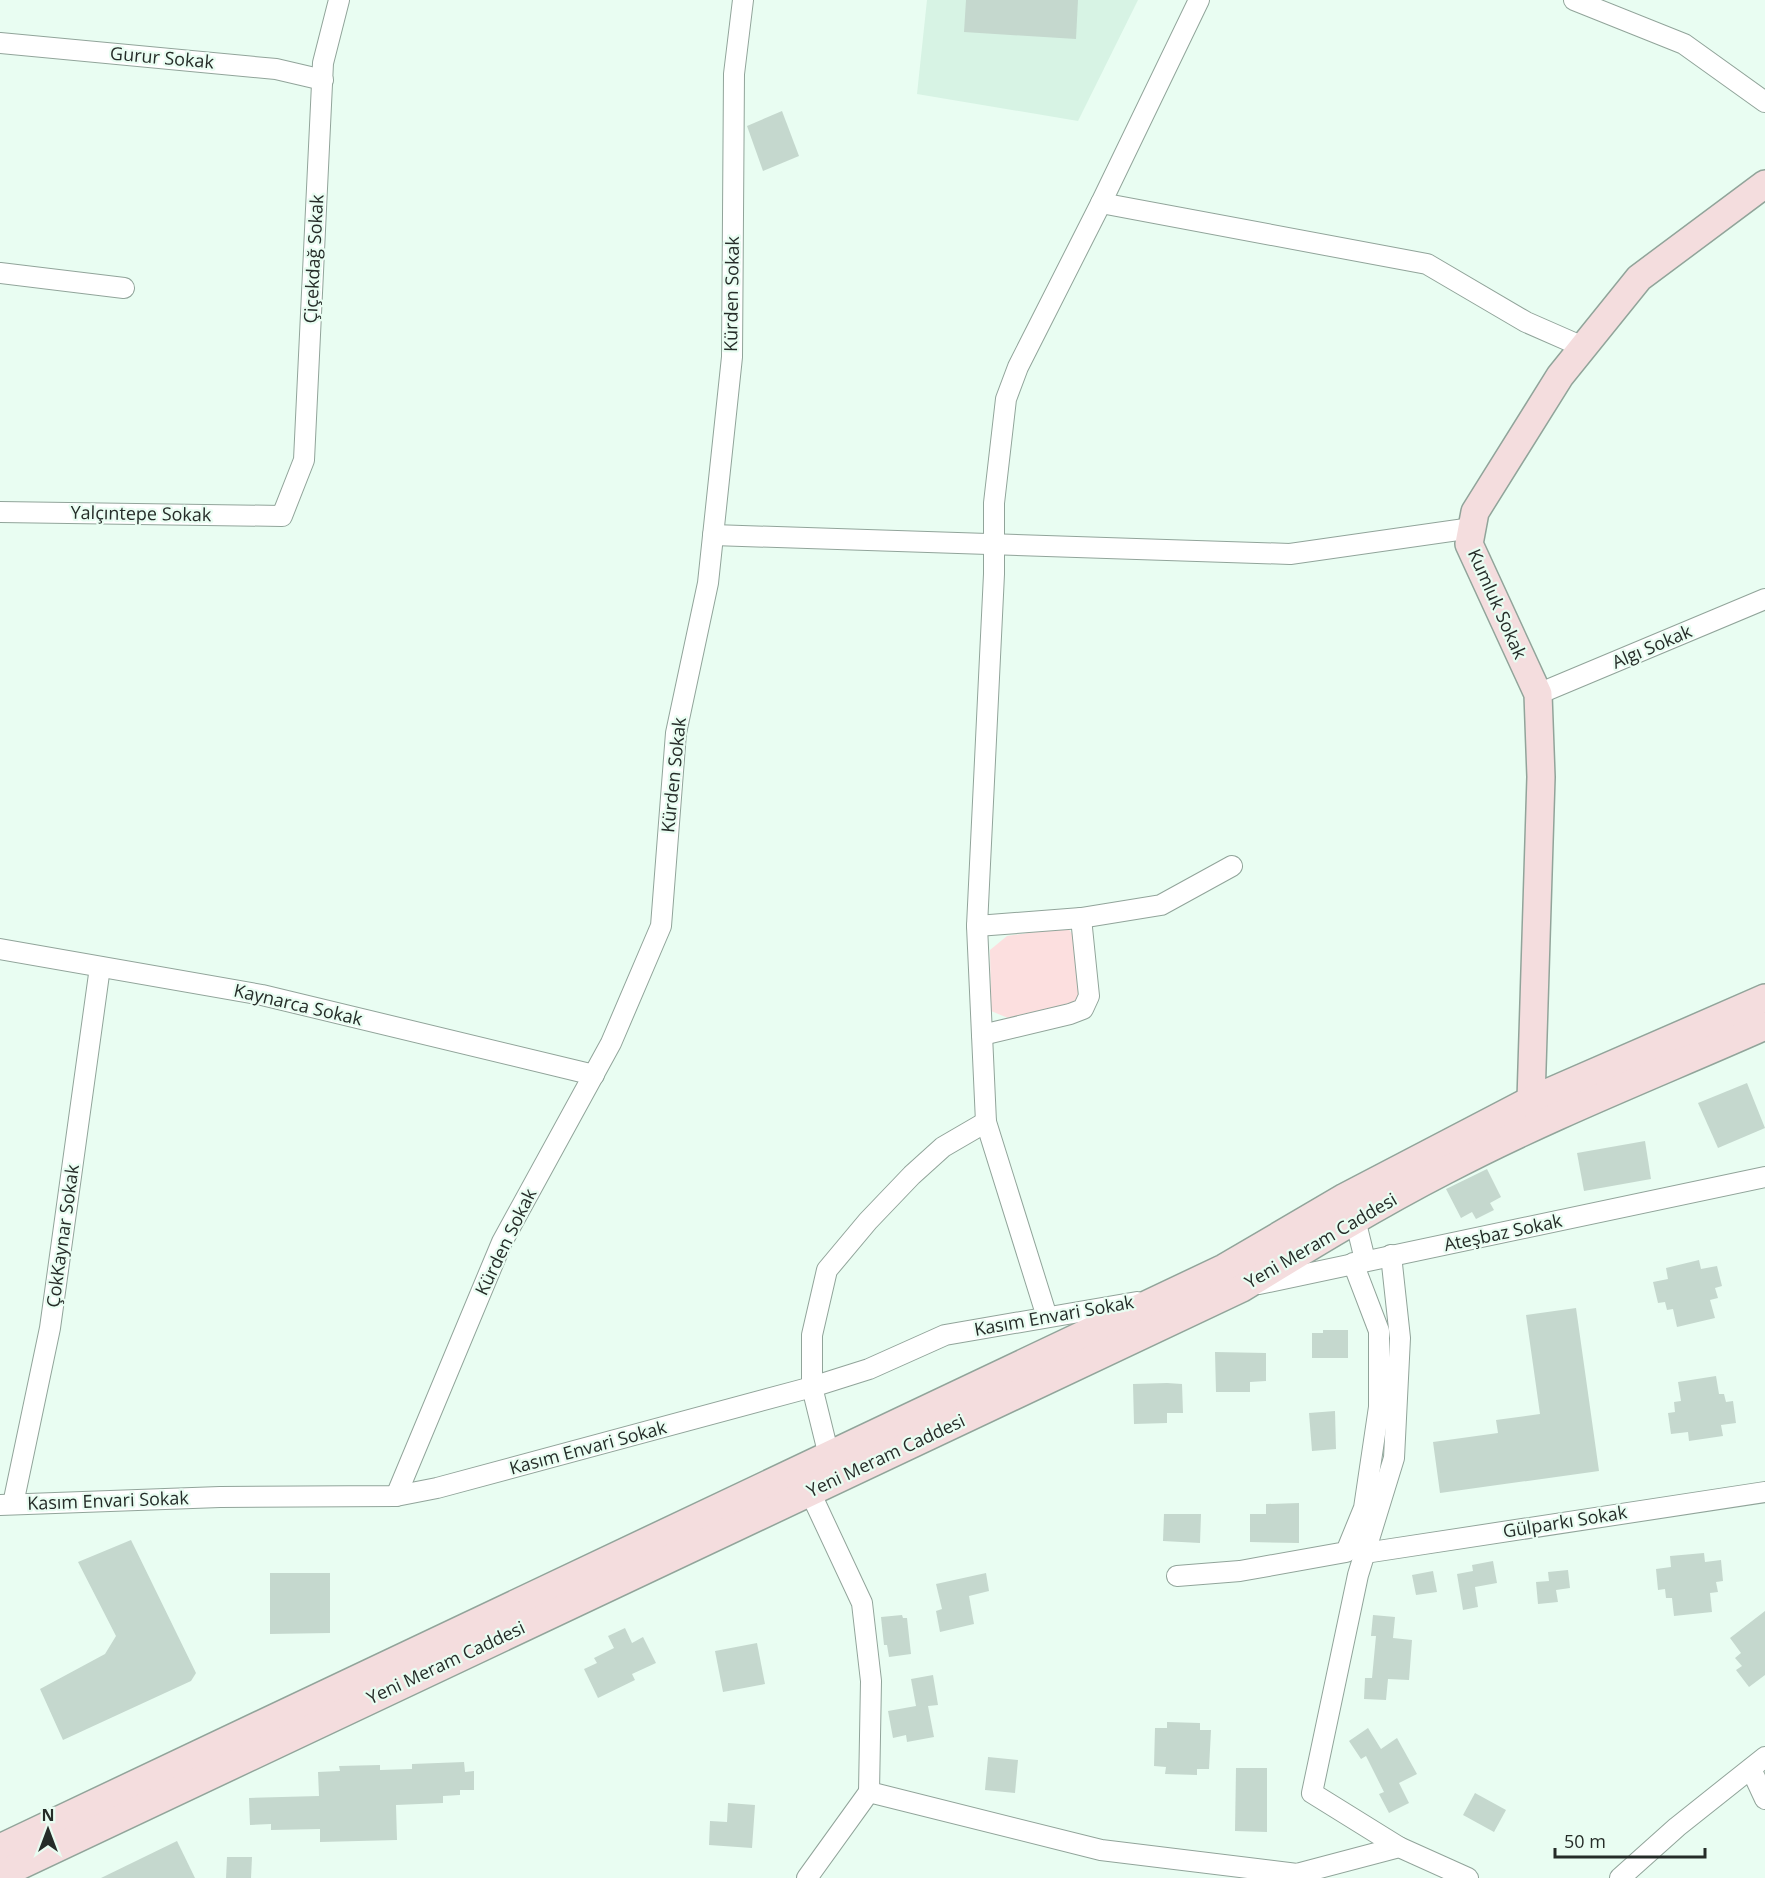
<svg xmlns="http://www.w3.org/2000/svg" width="1765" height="1878" font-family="'Open Sans',sans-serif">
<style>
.built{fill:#d7f3e4}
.green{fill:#fcdfdf}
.building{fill:#c5d8ce}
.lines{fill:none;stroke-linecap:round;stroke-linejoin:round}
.street-casing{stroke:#91a49a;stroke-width:22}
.secondary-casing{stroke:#91a49a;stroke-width:30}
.street{stroke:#fff;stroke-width:20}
.secondary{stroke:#f4ddde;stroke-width:27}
.labels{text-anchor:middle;stroke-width:4.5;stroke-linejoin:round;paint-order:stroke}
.street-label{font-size:18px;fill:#252c28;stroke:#e9fdf2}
</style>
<rect width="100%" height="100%" fill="#e9fdf2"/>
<!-- built -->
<polygon class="built" points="927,0 1138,0 1078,121 917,94"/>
<!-- green -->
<polygon class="green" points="1067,927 1077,940 1081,992 1072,1005 1008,1018 991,1011 990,950 1007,936"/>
<!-- building -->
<g class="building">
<polygon points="966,0 1078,0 1076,39 964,32"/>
<polygon points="782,111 799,156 763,171 747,126"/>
<polygon points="1747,1083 1765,1128 1718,1148 1698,1103"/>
<polygon points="1645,1141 1651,1179 1584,1191 1577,1153"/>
<polygon points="1487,1169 1501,1197 1490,1203 1494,1210 1476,1219 1472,1212 1461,1218 1446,1189"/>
<polygon points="1699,1260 1701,1269 1717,1266 1722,1286 1715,1288 1718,1298 1710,1300 1715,1318 1677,1327 1673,1309 1667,1310 1665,1302 1658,1303 1653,1282 1668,1279 1666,1268"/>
<polygon points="1576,1308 1599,1471 1440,1493 1433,1442 1498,1433 1496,1420 1540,1414 1526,1315"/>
<polygon points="1323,1330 1348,1330 1348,1358 1312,1358 1312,1333 1323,1333"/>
<polygon points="1215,1352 1266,1353 1266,1381 1250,1382 1250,1392 1216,1392"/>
<polygon points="1716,1376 1719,1394 1724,1394 1726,1402 1733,1401 1736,1423 1721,1425 1723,1436 1689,1441 1688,1432 1671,1434 1668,1413 1675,1412 1674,1402 1681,1401 1678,1382"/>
<polygon points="1167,1383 1182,1384 1183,1413 1167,1413 1167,1423 1134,1424 1133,1384"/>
<polygon points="1335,1411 1336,1449 1312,1451 1309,1413"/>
<polygon points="1299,1503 1299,1543 1250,1542 1250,1514 1266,1514 1266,1504"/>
<polygon points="1164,1514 1201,1514 1200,1543 1163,1541"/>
<polygon points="131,1540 196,1673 191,1681 63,1740 40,1689 105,1654 116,1636 78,1562"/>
<polygon points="1704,1553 1705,1562 1721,1560 1723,1581 1716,1582 1718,1592 1710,1593 1712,1612 1674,1616 1672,1598 1666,1598 1665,1589 1658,1590 1656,1569 1671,1567 1670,1556"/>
<polygon points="1493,1561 1497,1583 1475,1587 1478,1607 1463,1610 1457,1574 1473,1571 1472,1565"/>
<polygon points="1568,1570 1570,1588 1556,1590 1558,1602 1538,1604 1536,1582 1549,1581 1548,1572"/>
<polygon points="1433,1571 1437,1592 1416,1595 1412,1575"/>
<polygon points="270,1573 330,1573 330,1633 270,1634"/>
<polygon points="986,1573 989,1591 969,1596 974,1624 940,1632 936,1611 942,1609 936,1584"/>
<polygon points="1765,1611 1765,1675 1749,1687 1736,1670 1742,1666 1735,1658 1741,1653 1730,1638"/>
<polygon points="902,1615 903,1618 907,1618 911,1654 889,1657 887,1645 884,1645 881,1617"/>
<polygon points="1373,1615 1395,1617 1393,1638 1412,1640 1409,1680 1388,1679 1386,1700 1364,1699 1365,1678 1372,1678 1376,1636 1371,1636"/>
<polygon points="625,1628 632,1643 643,1637 656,1663 632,1674 635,1680 598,1698 584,1669 597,1663 594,1658 614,1648 608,1636"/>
<polygon points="757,1643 765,1684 723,1692 715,1651"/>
<polygon points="933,1675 938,1705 928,1706 934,1737 907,1742 906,1735 893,1738 888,1711 916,1706 911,1679"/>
<polygon points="1167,1722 1200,1723 1200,1730 1211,1730 1209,1769 1197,1769 1197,1775 1165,1774 1166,1767 1154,1766 1155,1728 1167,1728"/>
<polygon points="1368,1728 1381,1749 1397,1738 1417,1774 1399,1783 1409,1803 1389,1813 1379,1794 1384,1792 1366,1756 1361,1759 1349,1741"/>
<polygon points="988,1757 1018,1760 1015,1793 985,1790"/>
<polygon points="464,1762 465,1772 474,1771 474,1790 460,1790 460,1795 443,1796 443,1803 396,1805 397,1840 320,1842 320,1829 271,1830 271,1824 250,1825 249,1798 319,1796 318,1772 340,1771 339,1766 380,1765 380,1770 412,1769 412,1764"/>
<polygon points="1236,1768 1267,1768 1267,1832 1235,1831"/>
<polygon points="1475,1793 1506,1810 1494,1832 1463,1815"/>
<polygon points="728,1803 755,1805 752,1848 709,1845 710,1821 727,1822"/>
<polygon points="177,1841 195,1878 101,1878"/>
<polygon points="227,1857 252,1857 251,1878 226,1878"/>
</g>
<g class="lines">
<defs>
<g id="street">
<polyline points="1574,0 1684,44 1765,102"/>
<polyline points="0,43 276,69 323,80"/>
<polyline points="1101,203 1427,264 1526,322 1583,347"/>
<polyline points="0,273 124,288"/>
<polyline points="0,512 282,516 304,460 323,63 339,0"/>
<polyline points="713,535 1290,554 1472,528"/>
<polyline points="1538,694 1765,599"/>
<polyline points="977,926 1081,918 1161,905 1232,866"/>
<polyline points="0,949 262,995 594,1075"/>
<polyline points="982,1035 1070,1014 1083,1009 1089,996 1081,918"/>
<polyline points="1355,1219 1365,1260"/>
<polyline points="1391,1255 1400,1338 1394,1458 1358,1575 1312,1793 1399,1847"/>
<polyline points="1259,1284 1765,1177"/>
<polyline points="1047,1317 986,1122 977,926 994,574 994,503 1006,399 1018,367 1101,203 1199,0"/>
<polyline points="829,1456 812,1387 812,1335 827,1270 868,1221 912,1175 943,1147 986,1122"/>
<polyline points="810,1492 862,1603 871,1681 869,1792"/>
<polyline points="396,1496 502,1242 611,1043 661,926 676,733 708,583 732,357 734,74 743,0"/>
<polyline points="13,1504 50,1328 100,967"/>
<polyline points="0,1505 220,1497 396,1496 437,1488 812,1387 869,1369 945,1335 1137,1302"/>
<polyline points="1365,1553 1765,1492"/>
<polyline points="1177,1576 1240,1571 1346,1552 1364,1508 1379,1407 1379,1331 1353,1263"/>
<polyline points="1751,1769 1765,1799"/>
<polyline points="807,1878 869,1792 1101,1850 1297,1874 1399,1847 1468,1878"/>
<polyline points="1620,1878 1677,1827 1765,1757"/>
</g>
<g id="secondary">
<polyline points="1531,1100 1541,777 1538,694 1469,544 1475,512 1560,376 1639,278 1765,184"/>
<polyline points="0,1848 1224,1268 1345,1197 1531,1100 1765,998"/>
<path d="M0 1875 1242 1288C1309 1247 1376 1206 1446 1170 1549 1116 1659 1073 1765 1026"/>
</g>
</defs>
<!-- street casing -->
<use href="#street" class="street-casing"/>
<!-- secondary casing -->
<use href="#secondary" class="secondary-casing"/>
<!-- street -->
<use href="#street" class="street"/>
<!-- secondary -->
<use href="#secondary" class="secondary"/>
</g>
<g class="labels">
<!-- street labels -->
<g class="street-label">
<text transform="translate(162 58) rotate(5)" y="6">Gurur Sokak</text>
<text transform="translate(314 259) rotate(-87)" y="6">Çiçekdağ Sokak</text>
<text transform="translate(732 294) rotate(-89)" y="6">Kürden Sokak</text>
<text transform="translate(141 514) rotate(1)" y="6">Yalçıntepe Sokak</text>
<text transform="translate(1497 604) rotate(66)" y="6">Kumluk Sokak</text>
<text transform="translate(1652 647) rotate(-23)" y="6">Algı Sokak</text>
<text transform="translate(674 775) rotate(-84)" y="6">Kürden Sokak</text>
<text transform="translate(298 1005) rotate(13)" y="6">Kaynarca Sokak</text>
<text transform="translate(1503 1233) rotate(-12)" y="6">Ateşbaz Sokak</text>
<text transform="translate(63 1236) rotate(-82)" y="6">ÇokKaynar Sokak</text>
<text transform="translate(1321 1241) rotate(-30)" y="6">Yeni Meram Caddesi</text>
<text transform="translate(506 1242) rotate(-64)" y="6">Kürden Sokak</text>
<text transform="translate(1054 1316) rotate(-10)" y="6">Kasım Envari Sokak</text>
<text transform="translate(588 1448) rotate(-15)" y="6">Kasım Envari Sokak</text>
<text transform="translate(886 1456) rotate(-25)" y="6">Yeni Meram Caddesi</text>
<text transform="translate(108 1501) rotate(-2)" y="6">Kasım Envari Sokak</text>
<text transform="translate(1565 1522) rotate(-9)" y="6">Gülparkı Sokak</text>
<text transform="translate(446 1663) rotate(-25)" y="6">Yeni Meram Caddesi</text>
</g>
</g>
<!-- north arrow -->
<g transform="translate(48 1830)" stroke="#e9fdf2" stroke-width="4.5" paint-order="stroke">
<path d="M0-4.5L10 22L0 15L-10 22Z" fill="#252c28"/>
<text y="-9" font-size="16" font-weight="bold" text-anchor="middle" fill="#252c28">N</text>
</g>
<!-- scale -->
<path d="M1555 1848v9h150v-9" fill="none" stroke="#252c28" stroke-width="3"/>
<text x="1564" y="1848" font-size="18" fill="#252c28" stroke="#e9fdf2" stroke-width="4.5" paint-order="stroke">50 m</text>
</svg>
